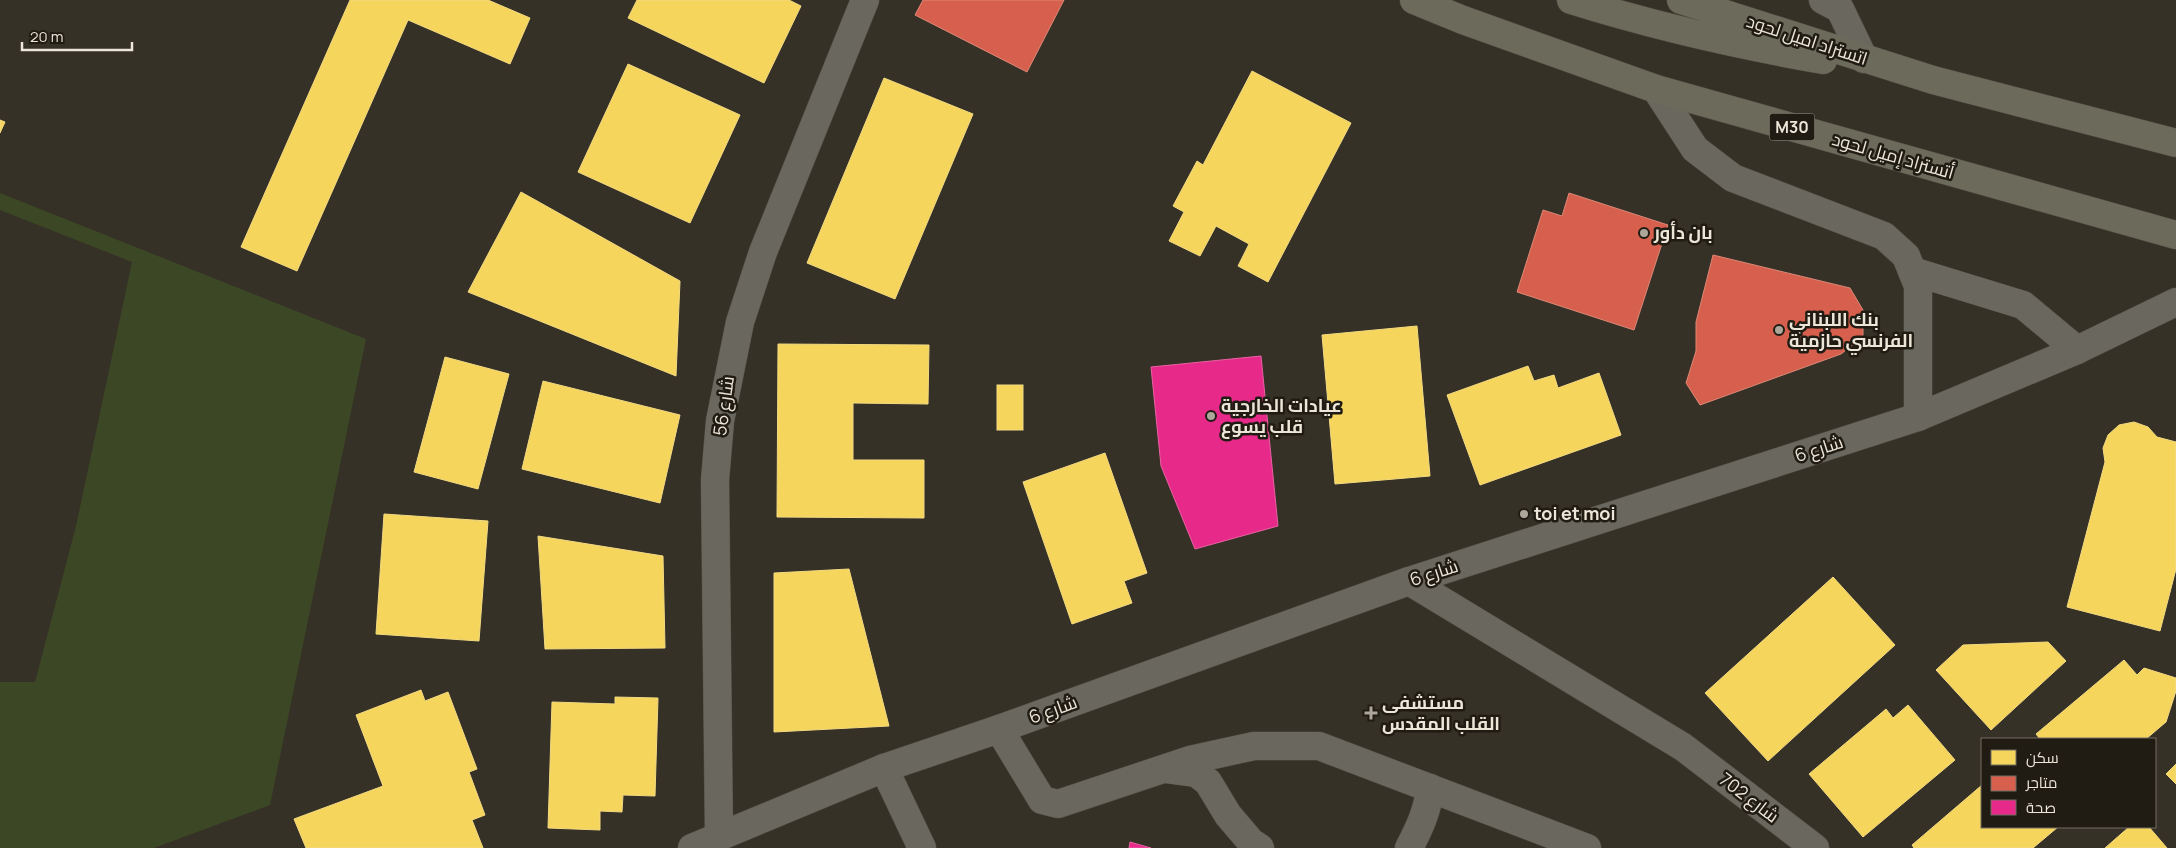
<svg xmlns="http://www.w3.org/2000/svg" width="2176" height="848" font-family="Manrope,Cairo,sans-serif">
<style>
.green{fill:#3c4725}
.homes{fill:#f6d55c;stroke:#f3da82}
.shops{fill:#d6604d;stroke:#d87}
.health{fill:#e7298a;stroke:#e862a2}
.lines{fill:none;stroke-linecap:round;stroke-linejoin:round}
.minor-casing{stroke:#524e44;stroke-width:29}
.highway-casing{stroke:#524e44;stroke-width:29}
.minor{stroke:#6a675e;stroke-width:28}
.highway{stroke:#6b6a5b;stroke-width:28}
.poi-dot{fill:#aca79a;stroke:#201c13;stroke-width:2}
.labels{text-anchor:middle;stroke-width:5;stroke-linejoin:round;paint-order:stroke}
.shield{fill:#201c13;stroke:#afa99e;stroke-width:1}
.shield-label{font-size:16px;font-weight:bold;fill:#ece6d9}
.street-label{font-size:18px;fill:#ece6d9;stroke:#201c13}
.poi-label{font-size:18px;font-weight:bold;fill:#ece6d9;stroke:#201c13;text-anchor:start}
</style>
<rect width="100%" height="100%" fill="#363126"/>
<!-- green -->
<polygon class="green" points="0,193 366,339 270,805 154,848 0,848 0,682 35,682 76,526 132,262 0,210"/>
<!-- homes -->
<g class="homes">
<polygon points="350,0 488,0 530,18 510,64 408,20 297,271 241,247"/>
<polygon points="637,0 789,0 801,6 764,83 628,18"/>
<polygon points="628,64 740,115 690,223 578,172"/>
<polygon points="1252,71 1351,123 1268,282 1238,266 1249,244 1216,226 1200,256 1169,241 1184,212 1173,206 1197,161 1203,165"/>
<polygon points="884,78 973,114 895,299 807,263"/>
<polygon points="0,120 5,122 0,133"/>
<polygon points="521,192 680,281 676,376 468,292"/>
<polygon points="1417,326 1430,476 1335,484 1322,335"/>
<polygon points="778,344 929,345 928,404 853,403 853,460 924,460 924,518 777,517"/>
<polygon points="445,357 509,374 478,489 414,472"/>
<polygon points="1528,366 1534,381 1554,375 1558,388 1599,373 1621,435 1480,485 1447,395"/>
<polygon points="543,381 680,415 660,503 522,469"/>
<rect x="997" y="385" width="26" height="45"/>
<polygon points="2134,422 2148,427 2157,437 2176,442 2176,569 2160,631 2067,607 2105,462 2103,448 2108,435 2119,425"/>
<polygon points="1105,453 1147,573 1124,581 1132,603 1072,624 1023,482"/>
<polygon points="384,514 488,521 479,641 376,634"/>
<polygon points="538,536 663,556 665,648 545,649"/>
<polygon points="849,569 889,726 774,732 774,573"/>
<polygon points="1833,577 1895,645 1768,761 1705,693"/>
<polygon points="2048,642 2066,661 1991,730 1936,670 1963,645"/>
<polygon points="2124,660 2137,675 2144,668 2176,678 2176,691 2166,722 2146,739 2040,739 2036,734"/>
<polygon points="421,690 425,701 448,692 477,769 469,772 485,815 472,820 483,848 306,848 294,819 383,786 356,715"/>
<polygon points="615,697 658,698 655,796 623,795 622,812 600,811 600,830 548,828 552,702 615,704"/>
<polygon points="1908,705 1955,760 1863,837 1809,774 1886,709 1893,718"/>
<polygon points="2176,764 2176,784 2166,774"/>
<polygon points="1982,785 1982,827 2058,827 2033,848 1914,848 1912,845"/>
<polygon points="2129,827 2149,827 2167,848 2105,848"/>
</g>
<!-- shops -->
<g class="shops">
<polygon points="923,0 1064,0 1027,72 915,15"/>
<polygon points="1569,193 1668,225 1634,330 1517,292 1543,210 1562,216"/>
<polygon points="1713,255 1850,288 1863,310 1863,337 1841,354 1700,405 1686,383 1696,351 1696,322"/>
</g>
<!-- health -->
<g class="health">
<polygon points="1261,356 1278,526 1195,549 1161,466 1151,367"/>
<polygon points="1130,842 1151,848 1129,848"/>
</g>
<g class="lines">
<defs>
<g id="minor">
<polyline points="1823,0 1840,9 1864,59"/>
<polyline points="1656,89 1695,149 1733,178 1884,236 1906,256 1918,286 1918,417"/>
<polyline points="1912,271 2023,305 2077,350"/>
<polyline points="1409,581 1683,747 1815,848"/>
<polyline points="999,729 1042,800 1058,804 1190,760 1254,746 1319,746 1587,848"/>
<polyline points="884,768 922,848"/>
<polyline points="1166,769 1196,773 1208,782 1228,815 1251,842 1260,848"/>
<polyline points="719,837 715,480 720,421 740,322 763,252 865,0"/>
<polyline points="692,848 884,768 999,729 1409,581 1918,417 2077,350 2176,302"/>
<path d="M1409 848C1419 829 1428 810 1430 788"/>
</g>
<g id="highway">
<polyline points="1414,0 1463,20 1656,89 2176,235"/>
<path d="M1571 0C1654 26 1737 45 1823 60"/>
<polyline points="1681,0 1933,80 2176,143"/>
</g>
</defs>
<!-- minor casing -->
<use href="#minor" class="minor-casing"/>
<!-- highway casing -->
<use href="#highway" class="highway-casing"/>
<!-- minor -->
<use href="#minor" class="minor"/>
<!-- highway -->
<use href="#highway" class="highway"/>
</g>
<!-- markers -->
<g class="poi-dot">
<circle cx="1644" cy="233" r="5"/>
<circle cx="1779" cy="330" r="5"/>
<circle cx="1211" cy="416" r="5"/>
<circle cx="1524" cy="514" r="5"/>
<path d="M1368.5 705.5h5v5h5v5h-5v5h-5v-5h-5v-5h5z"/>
</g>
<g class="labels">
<!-- shield labels -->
<rect class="shield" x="1769.5" y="113.5" width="45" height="27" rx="4"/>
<g class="shield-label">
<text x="1792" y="133">M30</text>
</g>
<!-- street labels -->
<g class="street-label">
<text transform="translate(1807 40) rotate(18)" y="6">اتستراد اميل لحود</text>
<text transform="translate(1893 156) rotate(16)" y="6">أتستراد إميل لحود</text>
<text transform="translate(724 406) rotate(-82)" y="6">شارع 56</text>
<text transform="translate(1819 449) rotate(-18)" y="6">شارع 6</text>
<text transform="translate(1434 573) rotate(-18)" y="6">شارع 6</text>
<text transform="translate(1053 710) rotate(-20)" y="6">شارع 6</text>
<text transform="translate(1749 798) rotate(37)" y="6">شارع 702</text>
</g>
<!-- poi labels -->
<g class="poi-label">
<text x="1654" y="239">بان دأور</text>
<text x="1789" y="326">بنك اللبناني<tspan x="1789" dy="21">الفرنسي حازمية</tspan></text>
<text x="1221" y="412">عيادات الخارجية<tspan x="1221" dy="21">قلب يسوع</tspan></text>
<text x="1534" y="520">toi et moi</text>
<text x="1382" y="709">مستشفى<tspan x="1382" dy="21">القلب المقدس</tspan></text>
</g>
</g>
<!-- legend -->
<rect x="1981" y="738" width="175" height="90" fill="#201c13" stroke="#726d62"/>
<rect x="1991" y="750" width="25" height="15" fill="#f6d55c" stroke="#726d62"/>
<text x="2026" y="763" font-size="15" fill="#ece6d9">سكن</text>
<rect x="1991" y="776" width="25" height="15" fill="#d6604d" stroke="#726d62"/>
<text x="2026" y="788" font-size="15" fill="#ece6d9">متاجر</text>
<rect x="1991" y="800" width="25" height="15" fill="#e7298a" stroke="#726d62"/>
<text x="2026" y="813" font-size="15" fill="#ece6d9">صحة</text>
<!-- scale -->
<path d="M22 42v8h110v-8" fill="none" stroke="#ece6d9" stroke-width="2.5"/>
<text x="30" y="42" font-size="15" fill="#ece6d9" stroke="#201c13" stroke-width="4" paint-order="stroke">20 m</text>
</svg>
